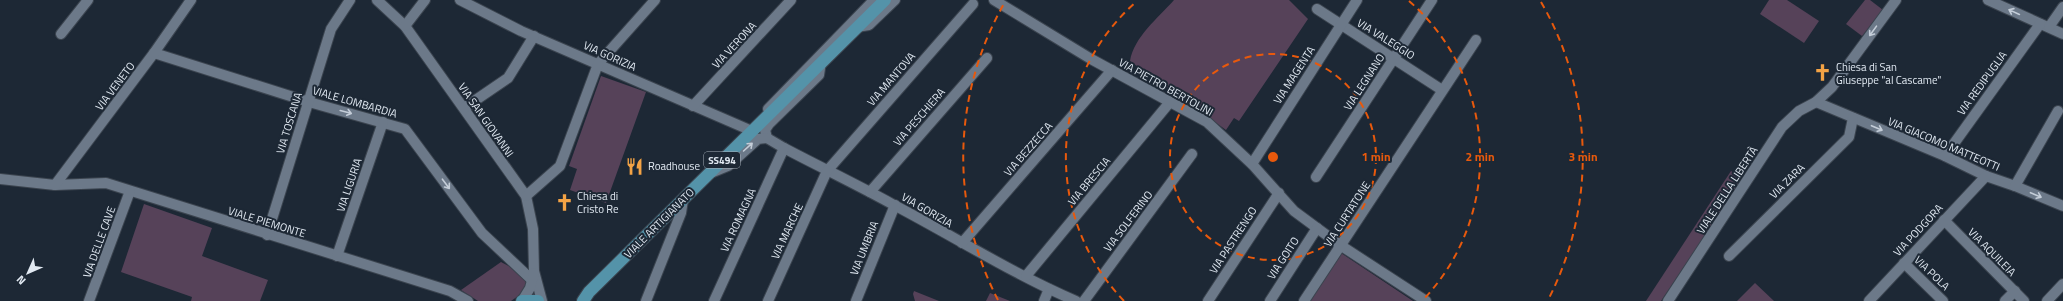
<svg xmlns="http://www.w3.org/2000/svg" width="2063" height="301" font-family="'Titillium Web',sans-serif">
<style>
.green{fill:#564259}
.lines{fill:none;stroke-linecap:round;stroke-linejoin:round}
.street-casing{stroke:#3b444f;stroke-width:12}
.primary-casing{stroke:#3b444f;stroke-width:14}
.street{stroke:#6c7989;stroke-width:10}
.primary{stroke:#5493a9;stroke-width:12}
.oneway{stroke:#c4cdd8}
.ring{fill:none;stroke:#e8590c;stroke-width:2;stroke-dasharray:7 5}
.labels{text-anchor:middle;stroke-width:4;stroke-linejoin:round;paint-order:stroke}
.shield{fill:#1d2835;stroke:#a6afb9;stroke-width:1}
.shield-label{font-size:10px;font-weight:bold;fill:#e1e9f2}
.street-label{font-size:11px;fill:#e1e9f2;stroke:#1d2835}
.poi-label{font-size:11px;fill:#e1e9f2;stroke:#1d2835;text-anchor:start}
.centre{fill:#e8590c;stroke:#1d2835;stroke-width:2}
.ring-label{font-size:12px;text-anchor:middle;font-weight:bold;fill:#e8590c;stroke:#1d2835;stroke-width:4;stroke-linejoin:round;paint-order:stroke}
</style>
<rect width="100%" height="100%" fill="#1d2835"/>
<!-- green -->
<g class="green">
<path d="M1174 0H1289L1308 19 1239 121 1234 118 1226 130 1130 61C1134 37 1158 18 1174 0Z"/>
<polygon points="1769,0 1787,0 1819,21 1804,43 1760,14"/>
<polygon points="1865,0 1870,0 1883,10 1862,36 1846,24"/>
<polygon points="601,76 646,92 606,203 570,190 577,169 569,166"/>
<polygon points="1731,171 1743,179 1661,301 1646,301"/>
<polygon points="144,204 212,228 202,256 268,280 260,301 191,301 192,297 121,272"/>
<polygon points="1341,253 1413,301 1310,301"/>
<polygon points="501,262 514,269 527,280 527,283 521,294 511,301 478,301 461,290"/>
<polygon points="1755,283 1774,301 1737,301"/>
<polygon points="914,291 939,301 915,301 913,294"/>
<polygon points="990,293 1010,301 986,301"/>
</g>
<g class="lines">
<defs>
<g id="street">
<polyline points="377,0 405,26 526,196 533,229 534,271 542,301"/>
<polyline points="460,0 521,31 752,131"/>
<polyline points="994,0 1091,59 1207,122 1252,164 1294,211 1340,245 1426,301"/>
<polyline points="1988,0 2063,34"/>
<polyline points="1317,9 1442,90"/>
<polyline points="405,26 425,0"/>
<polyline points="857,27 869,25 895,0"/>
<polyline points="2049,27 2063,7"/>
<polyline points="61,34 88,0"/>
<polyline points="154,53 309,102 405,129 482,233 532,280"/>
<polyline points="1816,102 1945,156 1986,176 2015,186 2063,206"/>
<polyline points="693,106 791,0"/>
<polyline points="464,108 508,78 534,36"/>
<polyline points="768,109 874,0"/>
<path d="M767 138 784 148C820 167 858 185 894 205 955 237 1013 274 1076 301"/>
<polyline points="767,138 765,130 769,124 819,75 821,62"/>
<polyline points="1945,156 2040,24"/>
<polyline points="1252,164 1357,0"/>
<polyline points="711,173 728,166 758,139 767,138"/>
<polyline points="1316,177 1432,0"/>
<polyline points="0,179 55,185 106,183 450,291 468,301"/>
<polyline points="55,185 154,53 191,0"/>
<polyline points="2015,186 2058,111"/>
<polyline points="870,192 987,58"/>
<polyline points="526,196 560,166 598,64 655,0"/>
<polyline points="1944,220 2024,301"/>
<polyline points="267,235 331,29 350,0"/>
<polyline points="962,243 1112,70"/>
<polyline points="337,256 383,122"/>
<polyline points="1729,256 1849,137 1853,118"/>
<polyline points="1904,263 1943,301"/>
<polyline points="1026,276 1170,102"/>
<polyline points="89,301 130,191"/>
<polyline points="522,301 530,288 534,273"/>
<polyline points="646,301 681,213 683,200"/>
<polyline points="714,301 784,148"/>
<polyline points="768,301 827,171 973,4"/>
<polyline points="856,301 895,205"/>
<polyline points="1044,301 1049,289"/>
<polyline points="1084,301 1192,154"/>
<polyline points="1208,301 1279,193"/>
<polyline points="1270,301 1317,228"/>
<polyline points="1304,301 1476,40"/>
<polyline points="1668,301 1782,127 1799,111 1816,102 1832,87 1896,0"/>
<polyline points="1869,301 1986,176"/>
<polyline points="2005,301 2015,291"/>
<polyline points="2047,301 2063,284"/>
</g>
<g id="primary">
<polyline points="522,301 538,301"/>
<polyline points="583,301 589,292 885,0"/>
</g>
</defs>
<!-- street casing -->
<use href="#street" class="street-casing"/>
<!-- primary casing -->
<use href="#primary" class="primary-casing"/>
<!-- street -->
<use href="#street" class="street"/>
<!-- primary -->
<use href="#primary" class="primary"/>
</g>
<!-- one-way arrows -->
<defs><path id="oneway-shaft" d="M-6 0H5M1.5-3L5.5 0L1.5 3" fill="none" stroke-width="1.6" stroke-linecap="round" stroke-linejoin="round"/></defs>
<g class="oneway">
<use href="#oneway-shaft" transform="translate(2014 12) rotate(-155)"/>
<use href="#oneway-shaft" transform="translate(1873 31) rotate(126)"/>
<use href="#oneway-shaft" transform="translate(346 112) rotate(15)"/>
<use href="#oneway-shaft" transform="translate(1877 128) rotate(23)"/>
<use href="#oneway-shaft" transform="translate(748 147) rotate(-42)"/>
<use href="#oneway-shaft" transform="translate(446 184) rotate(53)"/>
<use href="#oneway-shaft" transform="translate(2036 195) rotate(23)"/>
</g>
<!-- distance rings -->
<g class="ring">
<circle cx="1273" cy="157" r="103"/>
<path d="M1124 301A207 207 0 0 1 1137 1M1409 1A207 207 0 0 1 1422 301"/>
<path d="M998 300A310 310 0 0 1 1005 2M1541 2A310 310 0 0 1 1548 300"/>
</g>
<!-- icons -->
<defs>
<symbol id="church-bare" viewBox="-9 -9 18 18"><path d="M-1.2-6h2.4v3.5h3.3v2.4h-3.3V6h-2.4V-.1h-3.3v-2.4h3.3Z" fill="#f4a345" stroke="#1d2835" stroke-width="2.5" paint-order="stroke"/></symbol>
<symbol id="restaurant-bare" viewBox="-9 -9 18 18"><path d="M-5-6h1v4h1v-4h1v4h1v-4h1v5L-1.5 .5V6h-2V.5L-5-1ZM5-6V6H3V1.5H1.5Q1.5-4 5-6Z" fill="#f4a345" stroke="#1d2835" stroke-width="2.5" paint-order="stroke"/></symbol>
</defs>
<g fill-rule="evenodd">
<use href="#church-bare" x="1810" y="60" width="25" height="25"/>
<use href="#restaurant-bare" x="622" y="154" width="25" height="25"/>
<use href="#church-bare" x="552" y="190" width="25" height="25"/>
</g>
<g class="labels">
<!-- shield labels -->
<rect class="shield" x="704" y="152" width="36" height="16" rx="3"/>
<g class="shield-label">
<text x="722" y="164">SS494</text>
</g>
<!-- street labels -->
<g class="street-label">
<text transform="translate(1386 39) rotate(32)" y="4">VIA VALEGGIO</text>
<text transform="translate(734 45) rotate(-47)" y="4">VIA VERONA</text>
<text transform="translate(610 56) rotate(24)" y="4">VIA GORIZIA</text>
<text transform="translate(1294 75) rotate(-57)" y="4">VIA MAGENTA</text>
<text transform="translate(891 79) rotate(-49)" y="4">VIA MANTOVA</text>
<text transform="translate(1364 82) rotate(-57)" y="4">VIA LEGNANO</text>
<text transform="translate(1982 83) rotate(-54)" y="4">VIA REDIPUGLIA</text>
<text transform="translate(115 86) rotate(-53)" y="4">VIA VENETO</text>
<text transform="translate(1166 87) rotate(29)" y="4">VIA PIETRO BERTOLINI</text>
<text transform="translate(355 102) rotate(16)" y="4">VIALE LOMBARDIA</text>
<text transform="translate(919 117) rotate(-49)" y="4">VIA PESCHIERA</text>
<text transform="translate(486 120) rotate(55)" y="4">VIA SAN GIOVANNI</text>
<text transform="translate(289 123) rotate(-73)" y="4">VIA TOSCANA</text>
<text transform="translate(1944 144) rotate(23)" y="4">VIA GIACOMO MATTEOTTI</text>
<text transform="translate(1028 149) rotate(-49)" y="4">VIA BEZZECCA</text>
<text transform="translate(1089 181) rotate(-50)" y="4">VIA BRESCIA</text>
<text transform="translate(1787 181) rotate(-45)" y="4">VIA ZARA</text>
<text transform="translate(349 185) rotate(-71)" y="4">VIA LIGURIA</text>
<text transform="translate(1727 190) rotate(-57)" y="4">VIALE DELLA LIBERTÀ</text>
<text transform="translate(927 210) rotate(30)" y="4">VIA GORIZIA</text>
<text transform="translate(1347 214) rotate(-57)" y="4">VIA CURTATONE</text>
<text transform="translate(738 220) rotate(-65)" y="4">VIA ROMAGNA</text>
<text transform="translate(1128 221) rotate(-53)" y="4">VIA SOLFERINO</text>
<text transform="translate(267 222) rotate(17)" y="4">VIALE PIEMONTE</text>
<text transform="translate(659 223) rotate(-45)" y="4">VIALE ARTIGIANATO</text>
<text transform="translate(1918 230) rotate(-47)" y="4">VIA PODGORA</text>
<text transform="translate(787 231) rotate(-65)" y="4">VIA MARCHE</text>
<text transform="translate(1233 240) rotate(-57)" y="4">VIA PASTRENGO</text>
<text transform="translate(99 242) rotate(-70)" y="4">VIA DELLE CAVE</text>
<text transform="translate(864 248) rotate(-68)" y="4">VIA UMBRIA</text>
<text transform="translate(1992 252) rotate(45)" y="4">VIA AQUILEIA</text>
<text transform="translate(1283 258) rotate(-57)" y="4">VIA GOITO</text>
<text transform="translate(1932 273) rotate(44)" y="4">VIA POLA</text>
</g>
<!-- poi labels -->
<g class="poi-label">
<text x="1836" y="71">Chiesa di San<tspan x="1836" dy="13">Giuseppe "al Cascame"</tspan></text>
<text x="648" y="170">Roadhouse</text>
<text x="577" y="200">Chiesa di<tspan x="577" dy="13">Cristo Re</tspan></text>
</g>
</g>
<circle cx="1273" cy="157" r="6" class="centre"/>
<g class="ring-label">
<text x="1376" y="161">1 min</text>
<text x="1480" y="161">2 min</text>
<text x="1583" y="161">3 min</text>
</g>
<!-- north arrow -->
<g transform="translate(28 273) rotate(225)" stroke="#1d2835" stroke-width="3" paint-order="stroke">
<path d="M0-3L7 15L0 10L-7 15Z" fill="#e1e9f2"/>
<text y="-6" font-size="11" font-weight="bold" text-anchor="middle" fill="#e1e9f2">N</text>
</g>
</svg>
